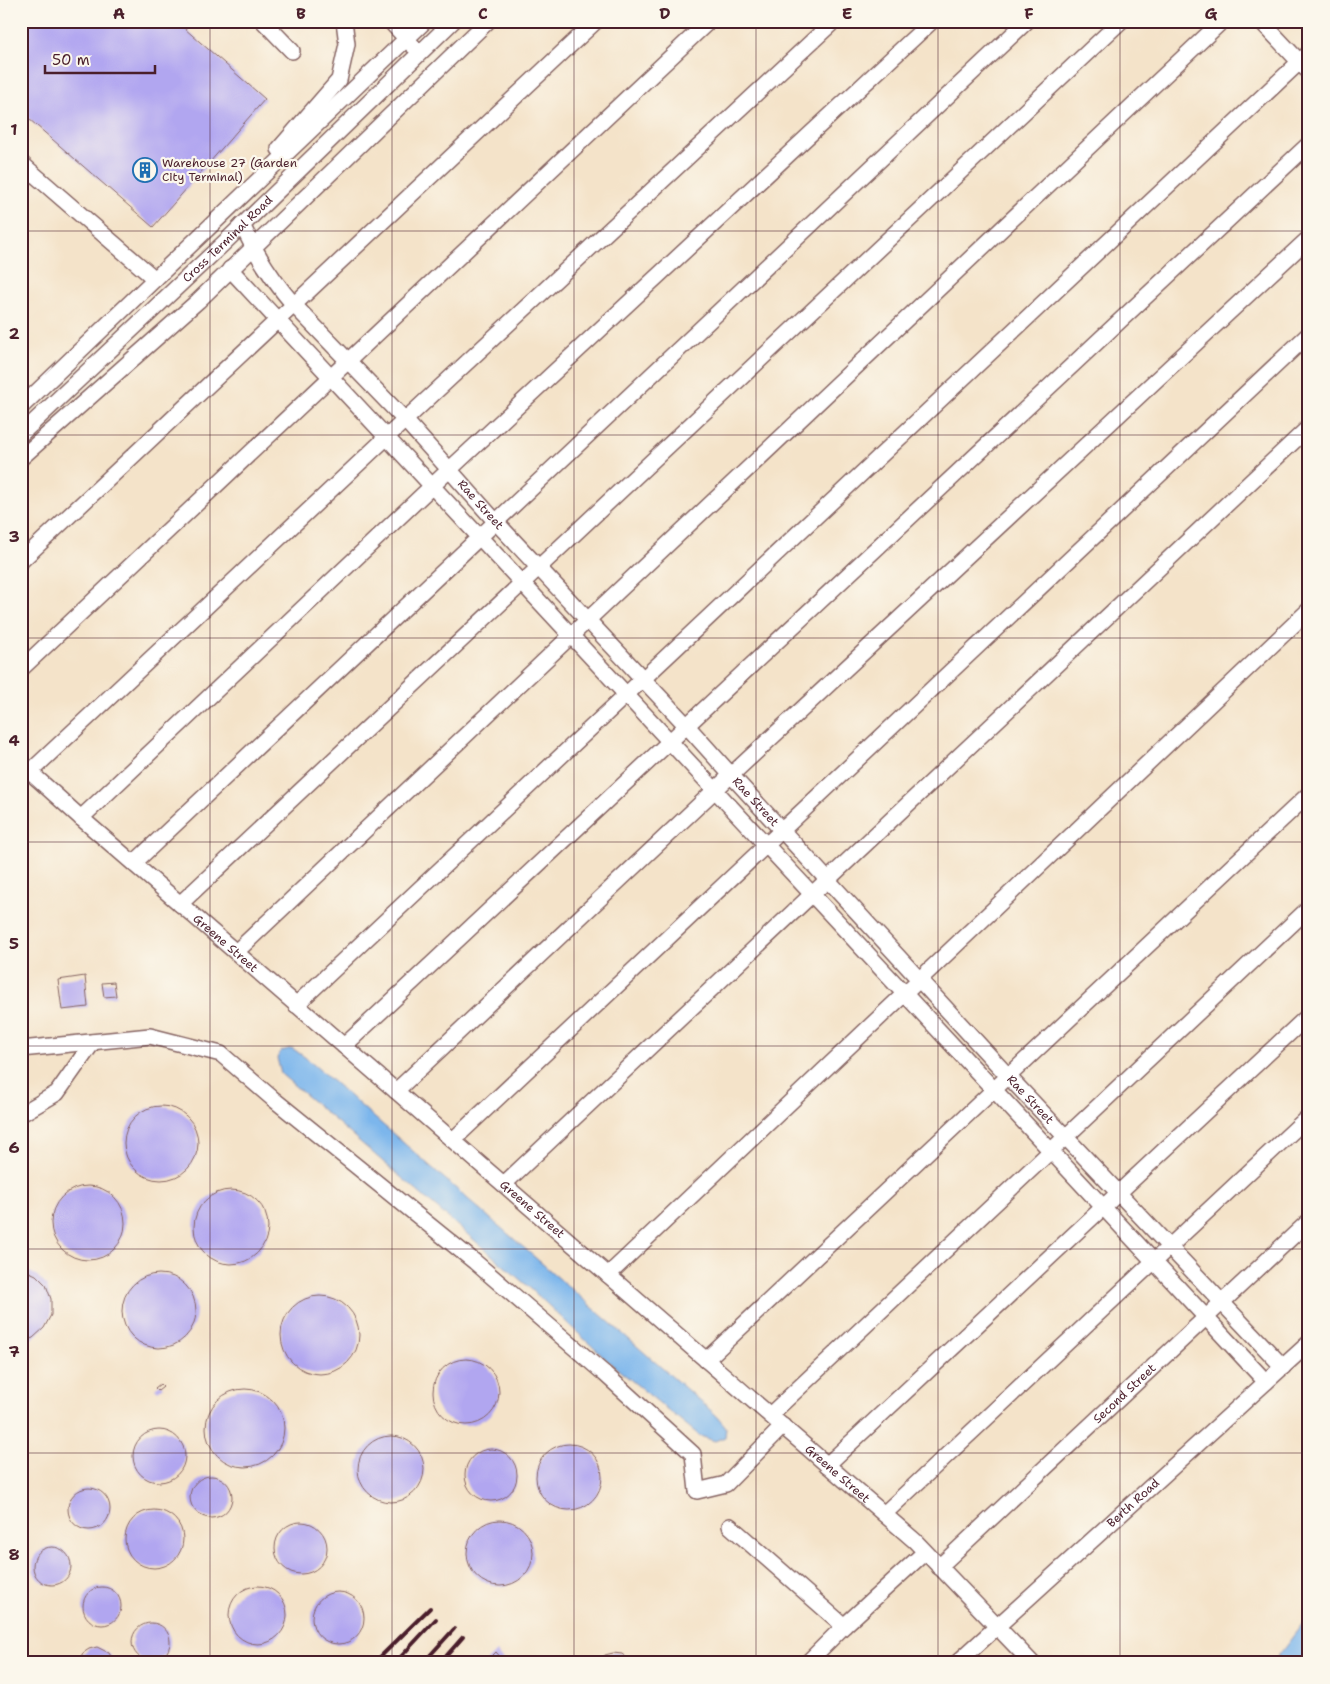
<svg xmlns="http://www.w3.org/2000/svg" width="1330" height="1684" font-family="'Shantell Sans',sans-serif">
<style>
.water{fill:#7bb6ec;stroke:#626a8c}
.building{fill:#b1a6f0}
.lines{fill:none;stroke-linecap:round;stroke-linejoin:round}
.minor-casing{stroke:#866462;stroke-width:18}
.minor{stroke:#fff;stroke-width:15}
.rail{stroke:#4a1f2b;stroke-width:4}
.grid{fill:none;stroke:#4a1f2b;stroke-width:1;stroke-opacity:0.55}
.labels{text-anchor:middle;stroke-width:4.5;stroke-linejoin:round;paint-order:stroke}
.poi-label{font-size:12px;fill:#4a1f2b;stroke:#fbf7ec;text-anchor:start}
.street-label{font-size:12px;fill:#4a1f2b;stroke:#fbf7ec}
.neatline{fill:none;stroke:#4a1f2b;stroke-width:2}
.grid-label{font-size:16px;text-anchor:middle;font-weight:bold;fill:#4a1f2b}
</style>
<rect width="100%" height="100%" fill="#fbf7ec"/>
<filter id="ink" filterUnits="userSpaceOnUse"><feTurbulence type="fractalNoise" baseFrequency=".02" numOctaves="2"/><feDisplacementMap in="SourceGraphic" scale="10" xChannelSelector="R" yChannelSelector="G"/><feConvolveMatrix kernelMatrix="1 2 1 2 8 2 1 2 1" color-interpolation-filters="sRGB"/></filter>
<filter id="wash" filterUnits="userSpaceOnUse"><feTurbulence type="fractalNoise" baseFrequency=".0096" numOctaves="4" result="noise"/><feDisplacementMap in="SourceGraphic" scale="20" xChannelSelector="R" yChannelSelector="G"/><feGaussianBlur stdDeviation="1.12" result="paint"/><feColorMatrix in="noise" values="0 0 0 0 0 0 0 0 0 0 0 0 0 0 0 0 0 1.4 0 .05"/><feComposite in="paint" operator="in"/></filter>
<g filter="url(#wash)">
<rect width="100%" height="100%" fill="#f4e3c9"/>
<!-- water -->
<g class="water">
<polygon points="292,1048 306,1058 716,1415 726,1427 725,1437 715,1441 700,1436 610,1363 531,1289 281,1074 277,1058 281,1051"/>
<polygon points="1309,1615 1309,1663 1273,1663"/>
</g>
<g id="blocks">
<!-- building -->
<g class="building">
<polygon points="21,21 176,21 265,99 153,227 21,112"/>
<polygon points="85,976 88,1007 62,1010 58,980"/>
<polygon points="114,982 116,996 104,997 102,983"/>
<polygon points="21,997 26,1016 21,1017"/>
<circle cx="161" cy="1143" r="37"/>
<circle cx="88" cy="1223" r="37"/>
<circle cx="231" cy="1227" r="37"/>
<polygon points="21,1268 36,1275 46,1285 51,1299 51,1315 44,1328 33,1338 21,1342"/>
<circle cx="159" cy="1311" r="37"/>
<circle cx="320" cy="1335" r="39"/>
<circle cx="466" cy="1392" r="33"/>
<polygon points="160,1384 163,1387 158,1391 155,1388"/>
<circle cx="245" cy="1428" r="39"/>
<circle cx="159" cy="1456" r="26"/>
<circle cx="391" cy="1469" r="33"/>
<circle cx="569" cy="1477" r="33"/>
<circle cx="491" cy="1475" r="26"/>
<circle cx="211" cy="1497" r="21"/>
<circle cx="89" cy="1509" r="21"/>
<circle cx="154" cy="1539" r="29"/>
<circle cx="500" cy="1553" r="33"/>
<circle cx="301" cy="1548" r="26"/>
<circle cx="52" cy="1566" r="19"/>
<circle cx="258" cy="1615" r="29"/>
<circle cx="102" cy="1606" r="19"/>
<circle cx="338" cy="1618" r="26"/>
<circle cx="151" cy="1642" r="19"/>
<polygon points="97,1647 109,1653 115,1663 77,1663 83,1653 89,1649"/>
<polygon points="496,1652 503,1660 500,1663 485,1663"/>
<polygon points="613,1653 622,1654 633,1663 596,1663 605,1655"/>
</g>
</g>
</g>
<g filter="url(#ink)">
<use href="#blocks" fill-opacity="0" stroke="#866462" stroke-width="1"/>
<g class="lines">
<defs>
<g id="minor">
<polyline points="263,21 292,51"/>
<polyline points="390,21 413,46"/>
<polyline points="1261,21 1309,72"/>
<polyline points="279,149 339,80 347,44 344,21"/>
<polyline points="21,163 155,279"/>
<path id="s1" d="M242 225C256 254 273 281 294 305L405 420 496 522 687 726 731 775 1008 1076 1283 1367"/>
<polyline points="230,269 1266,1382"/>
<polyline points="21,407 425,21"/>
<path id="s2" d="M21 434 226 241 453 21"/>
<polyline points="21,458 198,301 488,21"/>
<polyline points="21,561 596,21"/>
<polyline points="21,669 709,21"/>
<path id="s3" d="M21 764 81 818 915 1541 1032 1663"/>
<polyline points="30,772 405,420 834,21"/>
<polyline points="81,818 449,470 932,21"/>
<polyline points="134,863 1027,21"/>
<polyline points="180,904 1121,21"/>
<polyline points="236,952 1222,21"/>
<polyline points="296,1005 1309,53"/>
<polyline points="344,1046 1309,144"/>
<polyline points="21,1049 150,1036 221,1054 272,1098 475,1262 605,1374 693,1454 697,1491 726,1484 783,1426"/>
<polyline points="396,1091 715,790 1309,238"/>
<polyline points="21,1114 57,1093 93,1042"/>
<polyline points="453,1140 1309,334"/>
<polyline points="504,1184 1309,427"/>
<polyline points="608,1275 1309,610"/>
<polyline points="706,1360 1309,794"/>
<polyline points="770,1415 1309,908"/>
<polyline points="827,1465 1309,1015"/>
<polyline points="884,1514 1309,1116"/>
<polyline points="730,1526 844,1626"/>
<path id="s4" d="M939 1567 1309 1221"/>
<polyline points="807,1663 844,1626 925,1552"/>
<path id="s5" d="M957 1663 1309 1343"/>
</g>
</defs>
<!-- minor casing -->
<use href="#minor" class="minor-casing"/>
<!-- minor -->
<use href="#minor" class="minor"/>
<!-- rail -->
<g class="rail">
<polyline points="374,1663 430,1608"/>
<polyline points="395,1663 436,1619"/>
<polyline points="423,1663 454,1629"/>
<polyline points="440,1663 463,1637"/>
</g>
</g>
</g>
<!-- grid -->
<path class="grid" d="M210 21V1663M392 21V1663M574 21V1663M756 21V1663M938 21V1663M1120 21V1663M21 231H1309M21 435H1309M21 638H1309M21 842H1309M21 1046H1309M21 1249H1309M21 1453H1309"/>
<!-- icons -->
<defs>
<symbol id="building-ring" viewBox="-11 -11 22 22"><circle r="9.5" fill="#fbf7ec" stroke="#1f6fb2" stroke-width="1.5"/><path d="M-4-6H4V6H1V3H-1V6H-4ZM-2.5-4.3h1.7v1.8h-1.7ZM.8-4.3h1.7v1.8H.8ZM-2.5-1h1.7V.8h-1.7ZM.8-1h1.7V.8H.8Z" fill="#1f6fb2"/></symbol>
</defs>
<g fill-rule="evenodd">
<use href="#building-ring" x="131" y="156" width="28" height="28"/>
</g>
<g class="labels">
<!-- poi labels -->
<g class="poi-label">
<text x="162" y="167">Warehouse 27 (Garden<tspan x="162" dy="14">City Terminal)</tspan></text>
</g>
<!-- street labels -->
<g class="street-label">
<text dy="4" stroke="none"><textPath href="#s2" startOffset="284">Cross Terminal Road</textPath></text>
<text dy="4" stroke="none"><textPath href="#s1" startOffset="369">Rae Street</textPath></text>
<text dy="4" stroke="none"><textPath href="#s1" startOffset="774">Rae Street</textPath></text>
<text dy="4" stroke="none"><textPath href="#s3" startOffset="272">Greene Street</textPath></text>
<text dy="4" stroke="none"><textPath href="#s1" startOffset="1179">Rae Street</textPath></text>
<text dy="4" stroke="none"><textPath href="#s3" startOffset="678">Greene Street</textPath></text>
<text dy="4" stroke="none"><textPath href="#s4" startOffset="254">Second Street</textPath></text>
<text dy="4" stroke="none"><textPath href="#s3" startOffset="1082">Greene Street</textPath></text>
<text dy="4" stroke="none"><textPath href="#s5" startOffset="238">Berth Road</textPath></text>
</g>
</g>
<!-- margin -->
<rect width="1330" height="1684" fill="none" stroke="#fbf7ec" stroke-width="55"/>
<!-- scale -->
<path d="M45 65v8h110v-8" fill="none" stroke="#4a1f2b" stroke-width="2.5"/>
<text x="52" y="65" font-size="15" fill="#4a1f2b" stroke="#fbf7ec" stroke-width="4" paint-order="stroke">50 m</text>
<rect x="28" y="28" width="1274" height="1628" class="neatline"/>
<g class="grid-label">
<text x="119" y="19">A</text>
<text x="301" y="19">B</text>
<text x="483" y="19">C</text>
<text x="665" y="19">D</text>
<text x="847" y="19">E</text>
<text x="1029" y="19">F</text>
<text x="1211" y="19">G</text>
<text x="14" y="135">1</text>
<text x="14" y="339">2</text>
<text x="14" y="542">3</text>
<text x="14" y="746">4</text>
<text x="14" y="949">5</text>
<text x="14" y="1153">6</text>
<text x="14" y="1357">7</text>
<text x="14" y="1560">8</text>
</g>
</svg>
